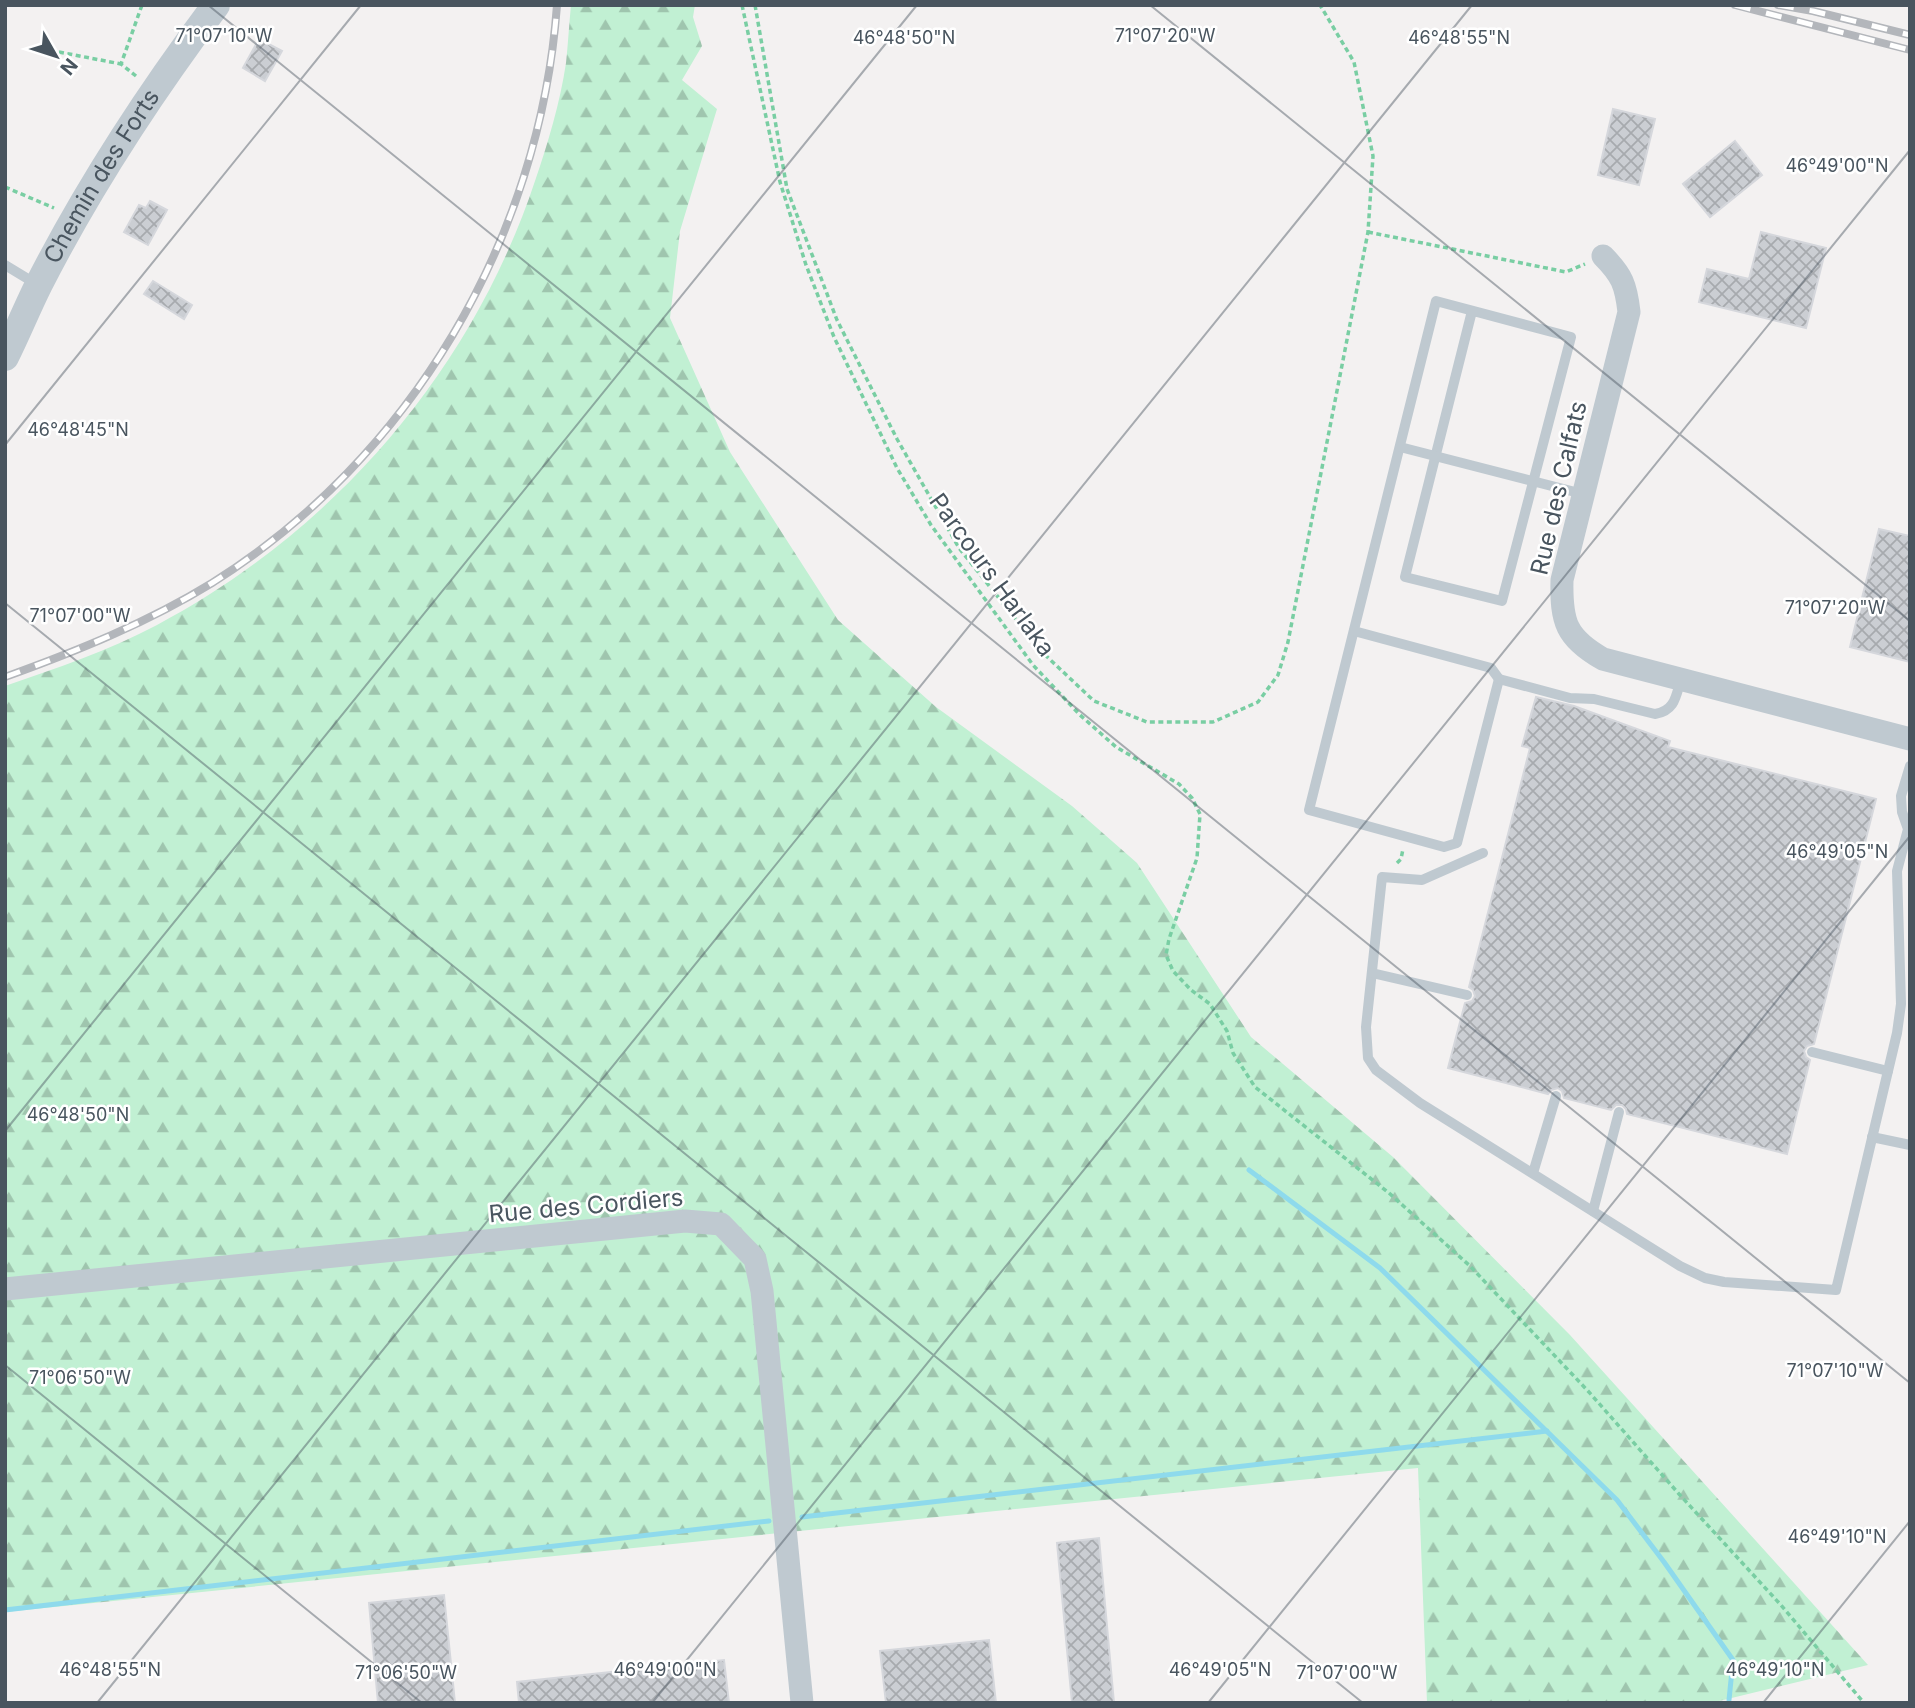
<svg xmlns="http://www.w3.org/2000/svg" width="1915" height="1708" font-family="Inter,sans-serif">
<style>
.forest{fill:url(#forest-firs)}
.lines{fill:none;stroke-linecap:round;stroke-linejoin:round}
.stream{stroke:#8edaec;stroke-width:5}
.building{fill:url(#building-cross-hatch);stroke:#d5d7dc;stroke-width:2}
.path{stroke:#79cea3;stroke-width:3.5;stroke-dasharray:5 3.5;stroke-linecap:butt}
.service{stroke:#bfc9d0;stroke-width:10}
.minor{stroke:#bfc9d0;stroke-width:23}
.tertiary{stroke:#bfc9d0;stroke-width:28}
.rail-casing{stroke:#b3b6bb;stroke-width:8}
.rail{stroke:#fff;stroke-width:5;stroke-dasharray:16;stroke-linecap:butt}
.ticks{fill:none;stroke:#49555f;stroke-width:2;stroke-opacity:0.45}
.labels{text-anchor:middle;stroke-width:5;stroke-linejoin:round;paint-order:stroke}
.street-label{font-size:24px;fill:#49555f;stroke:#fff}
.ticks-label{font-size:18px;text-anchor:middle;fill:#49555f;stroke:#fff;stroke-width:5;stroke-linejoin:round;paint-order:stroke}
</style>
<defs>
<pattern id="forest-firs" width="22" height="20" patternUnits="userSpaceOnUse" patternTransform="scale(1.75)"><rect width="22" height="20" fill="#c1f0d3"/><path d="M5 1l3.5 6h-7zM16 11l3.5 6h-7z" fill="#9fc5ae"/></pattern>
<pattern id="building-cross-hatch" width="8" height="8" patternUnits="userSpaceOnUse" patternTransform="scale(1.75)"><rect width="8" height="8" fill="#cbced3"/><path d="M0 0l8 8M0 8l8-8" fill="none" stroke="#a7aaae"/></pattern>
</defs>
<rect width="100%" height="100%" fill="#f3f1f1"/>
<!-- forest -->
<path class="forest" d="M571 5H695L693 17 702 46 682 80 717 109 680 231 670 318 730 452 838 620 936 707 1072 806 1137 863 1251 1037 1393 1157 1570 1335 1868 1665 1711 1703H1427L1418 1468 5 1612V686C57 668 108 651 157 625 334 531 472 371 535 181 548 143 560 103 566 63 568 44 569 25 571 5Z"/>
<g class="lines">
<!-- stream -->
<g class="stream">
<polyline points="1249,1170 1380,1268 1617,1500 1664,1562 1733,1660 1729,1700"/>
<polyline points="802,1517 1547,1431"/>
<polyline points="5,1610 769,1521"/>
</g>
</g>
<!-- building -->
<g class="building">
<polygon points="259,39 282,51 265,81 243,68"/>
<polygon points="1613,109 1655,119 1639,185 1598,175"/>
<polygon points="1735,141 1762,175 1710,217 1683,184"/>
<polygon points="150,201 167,210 148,245 124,232 139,205 146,208"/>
<polygon points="1761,232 1826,248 1806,328 1699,302 1707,269 1749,279"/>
<polygon points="153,281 192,305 184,319 144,294"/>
<polygon points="1879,529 1910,536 1910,662 1850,647"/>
<polygon points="1536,697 1574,706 1670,741 1668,747 1876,799 1814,1044 1807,1046 1804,1051 1806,1057 1810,1060 1787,1154 1627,1114 1626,1109 1622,1105 1616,1105 1611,1110 1564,1098 1562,1091 1558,1088 1551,1090 1548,1094 1448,1068 1465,1003 1472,1001 1475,996 1473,990 1469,987 1530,748 1522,746"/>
<polygon points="1099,1538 1114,1703 1072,1703 1057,1543"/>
<polygon points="444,1595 455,1703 378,1703 369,1603"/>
<polygon points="989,1640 996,1703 886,1703 880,1651"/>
<polygon points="724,1660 729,1703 519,1703 517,1682"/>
</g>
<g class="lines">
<!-- path -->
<g class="path">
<polyline points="742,5 780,182 806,265 834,337 897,468 931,525 1033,665 1080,715 1116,747 1179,784 1192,798 1200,814 1197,858 1169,939 1166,955 1173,971 1191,990 1210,1004 1227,1031 1233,1053 1255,1087 1389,1193 1470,1266 1588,1391 1679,1494 1780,1604 1864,1703"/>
<polyline points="755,5 787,189 837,320 897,439 959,548 1042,652 1094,701 1147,722 1213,722 1258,702 1278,675 1288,642 1368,232 1373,156 1354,62 1320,5"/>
<polyline points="59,52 121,64"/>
<polyline points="136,76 121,64 142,5"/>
<polyline points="5,187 54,208"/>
<polyline points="1368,232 1566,272 1585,264"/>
<polyline points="1397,863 1401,859 1403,849"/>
</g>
<!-- service -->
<g class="service">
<polyline points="5,265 38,285"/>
<path d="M1472 311 1405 577 1502 601 1571 337 1436 301 1309 810 1444 847 1457 843 1499 679 1570 698 1594 699 1655 714C1675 711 1676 696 1681 679"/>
<polyline points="1400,447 1583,494"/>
<polyline points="1354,631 1491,668 1499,679"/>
<polyline points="1483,853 1422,880 1382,877 1366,1027 1368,1058 1376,1070 1420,1103 1680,1266 1705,1278 1724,1282 1836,1290 1897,1033 1901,1004 1897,871 1908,829 1902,812 1901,796 1910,766"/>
<polyline points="1372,973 1467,995"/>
<polyline points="1812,1052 1888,1071"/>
<polyline points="1872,1137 1910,1145"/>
<polyline points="1533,1173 1556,1096"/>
<polyline points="1593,1211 1619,1112"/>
</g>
<!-- minor -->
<g class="minor">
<path d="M1603 256C1622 275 1626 285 1629 312L1562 580C1561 622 1566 638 1603 659L1910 739"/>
<polyline points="5,1289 685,1221 721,1224 755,1259 762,1291 802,1703"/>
</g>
<!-- tertiary -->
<path class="tertiary" id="s1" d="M5 357C17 333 27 308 39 284 89 186 150 93 216 5"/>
<defs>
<g id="rail">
<polyline points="1735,5 1910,50"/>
<polyline points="1778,5 1813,11 1910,35"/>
<path d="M5 677C77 651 147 623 212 583 411 458 540 239 557 5"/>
</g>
</defs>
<!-- rail casing -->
<use href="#rail" class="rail-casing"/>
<!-- rail -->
<use href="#rail" class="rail"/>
</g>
<!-- ticks -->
<path class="ticks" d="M208 5 1910 1383M1150 5 1910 621M5 445 361 5M5 603 1363 1703M5 1131 917 5M5 1365 422 1703M97 1703 1472 5M652 1703 1910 150M1208 1703 1910 836M1763 1703 1910 1521"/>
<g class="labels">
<!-- street labels -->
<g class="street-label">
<text dy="8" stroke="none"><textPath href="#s1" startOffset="205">Chemin des Forts</textPath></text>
<text transform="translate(1559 488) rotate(-77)" y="8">Rue des Calfats</text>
<text transform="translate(992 575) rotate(54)" y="8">Parcours Harlaka</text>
<text transform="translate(586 1206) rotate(-5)" y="8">Rue des Cordiers</text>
</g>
</g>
<g class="ticks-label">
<text x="1165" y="42">71°07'20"W</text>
<text x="224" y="42">71°07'10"W</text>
<text x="904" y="44">46°48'50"N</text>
<text x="1459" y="44">46°48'55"N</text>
<text x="1837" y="172">46°49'00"N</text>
<text x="78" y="436">46°48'45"N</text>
<text x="1835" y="614">71°07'20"W</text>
<text x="80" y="622">71°07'00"W</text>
<text x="1837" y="858">46°49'05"N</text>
<text x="78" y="1121">46°48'50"N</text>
<text x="1835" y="1377">71°07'10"W</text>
<text x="80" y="1384">71°06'50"W</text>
<text x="1837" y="1543">46°49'10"N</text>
<text x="110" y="1676">46°48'55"N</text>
<text x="665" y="1676">46°49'00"N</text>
<text x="1220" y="1676">46°49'05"N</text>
<text x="1775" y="1676">46°49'10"N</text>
<text x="406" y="1679">71°06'50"W</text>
<text x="1347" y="1679">71°07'00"W</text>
</g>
<!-- border -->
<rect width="1915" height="1708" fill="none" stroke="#49555f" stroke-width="14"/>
<!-- north arrow -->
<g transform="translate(56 56) rotate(129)" stroke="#ffffff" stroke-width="5" paint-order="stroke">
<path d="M0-5L12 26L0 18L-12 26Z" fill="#49555f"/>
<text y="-10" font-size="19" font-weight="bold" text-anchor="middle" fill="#49555f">N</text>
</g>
</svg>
